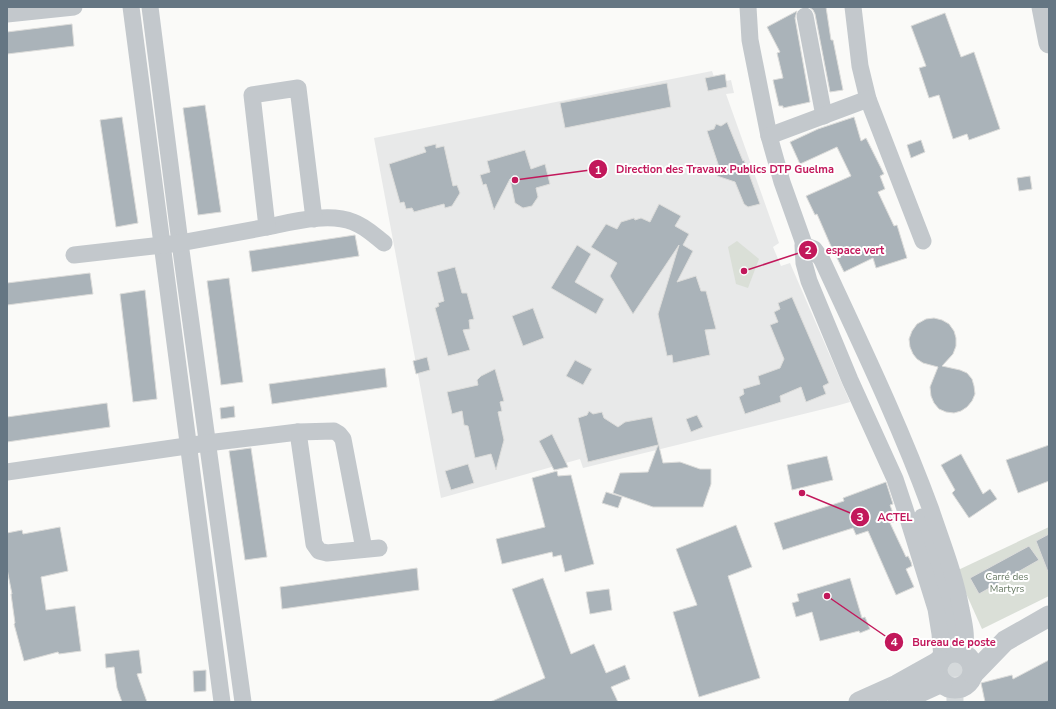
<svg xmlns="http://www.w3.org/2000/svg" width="1056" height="709" font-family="'Nunito Sans',sans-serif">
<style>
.built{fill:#e8e9e9}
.green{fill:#dadfd7}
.building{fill:#aab3b9;stroke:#dcdcda}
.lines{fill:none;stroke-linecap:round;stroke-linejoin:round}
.minor-tunnel{stroke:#d5d9db;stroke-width:17;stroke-dasharray:17 8;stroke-linecap:butt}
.minor{stroke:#c3c8cc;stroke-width:17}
.tertiary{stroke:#c3c8cc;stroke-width:21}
.labels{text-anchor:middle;stroke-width:4;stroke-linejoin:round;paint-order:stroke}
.park-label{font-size:10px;fill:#687a64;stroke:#fff}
.leader{fill:none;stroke:#c2185b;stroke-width:1.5}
.callout-dot{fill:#c2185b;stroke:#fff;stroke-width:1.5}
.mark-label{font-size:12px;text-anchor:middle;font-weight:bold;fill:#fff}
.callout-label{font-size:11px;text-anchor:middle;font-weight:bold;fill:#c2185b;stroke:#fff;stroke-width:4;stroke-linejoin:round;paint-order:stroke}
</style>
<rect width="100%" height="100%" fill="#fafaf8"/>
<!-- built -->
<polygon class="built" points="712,71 716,83 731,80 734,93 726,94 779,243 773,247 781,266 790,263 850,402 836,406 583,468 580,459 441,498 374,138"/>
<!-- green -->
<g class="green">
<polygon points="737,241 759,259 748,288 736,284 728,247"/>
<polygon points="1049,527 1049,596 982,629 956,571"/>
</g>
<!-- building -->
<g class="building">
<polygon points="809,7 826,7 831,40 833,40 843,90 830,92 815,14 813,10"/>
<polygon points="797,11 795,18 810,102 783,108 783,106 779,106 773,80 783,78 777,53 780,52 767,27"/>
<polygon points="945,13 961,57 974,52 1000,129 969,140 967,134 953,139 939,95 929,98 919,68 926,66 911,26"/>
<polygon points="72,24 74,46 7,54 7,32"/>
<polygon points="725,74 727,87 708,91 705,78"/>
<polygon points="667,83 671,107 565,128 560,103"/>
<polygon points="205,105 221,212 198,215 183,108"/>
<polygon points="122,117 138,223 116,227 100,120"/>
<polygon points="854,117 861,141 866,138 884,174 880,176 885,189 878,192 894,226 897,225 907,258 876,268 873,258 844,272 830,244 817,214 815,215 806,196 851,176 837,147 800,164 790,142 818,129"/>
<polygon points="727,122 743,161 744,160 760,204 748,207 744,204 735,182 717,176 720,170 707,131 714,129 716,124 721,126"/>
<polygon points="921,140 925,152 911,158 907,145"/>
<polygon points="436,144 436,148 444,146 453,186 457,185 460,193 452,206 445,208 444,204 414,212 412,208 406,209 404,202 400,203 389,164 426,152 424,147"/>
<polygon points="525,150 531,169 545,164 550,184 536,188 538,197 532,206 523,208 515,203 510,179 494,210 486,184 483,185 480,175 490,172 487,161"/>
<polygon points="1030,176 1032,189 1019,191 1017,178"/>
<polygon points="659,204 681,216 675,226 689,234 683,245 693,251 677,282 696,276 701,291 706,291 716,329 705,330 710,355 673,363 672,355 667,356 658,314 679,245 633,314 610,276 617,263 591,247 606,224 617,229 621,222 634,218 635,220 641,218 650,222"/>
<polygon points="355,235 359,256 252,272 249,251"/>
<polygon points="577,245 591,254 575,282 604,299 596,314 551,288"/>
<polygon points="455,267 462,293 467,293 474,319 469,320 470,329 463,330 470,350 448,356 435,308 439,306 438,303 444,301 437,272"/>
<polygon points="90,273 93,294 7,305 7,283"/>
<polygon points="229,278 243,382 221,385 207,281"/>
<polygon points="145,290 157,399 133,402 120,294"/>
<polygon points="792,297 829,383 823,386 826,394 806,402 801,387 780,396 781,402 745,414 739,397 744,394 743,389 760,384 758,376 780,368 784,359 770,325 778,322 774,312 780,309 778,303"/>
<polygon points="533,308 544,338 523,346 512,316"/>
<polygon points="934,318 942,320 949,324 954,331 956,338 956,346 953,354 942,366 960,370 967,373 972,379 974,386 975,394 972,401 967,407 961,411 954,413 946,412 939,409 934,403 931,396 930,387 938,367 923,363 917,359 913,354 910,347 909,339 912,331 917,324 926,319"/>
<polygon points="427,357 430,370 416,374 413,361"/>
<polygon points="575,360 592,369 583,385 566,376"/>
<polygon points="385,368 387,387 272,404 269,384"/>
<polygon points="495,369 504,401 500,402 502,411 498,412 504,440 496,470 491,454 475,458 468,426 464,425 462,411 452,414 447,392 478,385 477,380 481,376"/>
<polygon points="107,403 110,427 7,442 7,417"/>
<polygon points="234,406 235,417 221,419 220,408"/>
<polygon points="589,411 593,414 602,412 604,418 618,427 625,422 652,417 663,463 680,462 700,469 711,469 711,484 703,507 653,507 613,493 620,473 648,472 658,445 588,462 578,418 587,415"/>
<polygon points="697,415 703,427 691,432 686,419"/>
<polygon points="552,434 568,467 554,470 539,441"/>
<polygon points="1049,445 1049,481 1018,493 1006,460"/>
<polygon points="251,448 267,557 245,560 229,451"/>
<polygon points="961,454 983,494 990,489 997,499 969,518 952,493 955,490 941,465"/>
<polygon points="827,456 833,480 792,490 787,465"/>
<polygon points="468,464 474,483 451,490 445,471"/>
<polygon points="557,471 558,476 571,475 594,564 565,572 561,555 553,557 552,552 502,564 496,539 545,527 532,478"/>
<polygon points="886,482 893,504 890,505 896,521 890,523 906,557 908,556 911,562 912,566 906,569 914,587 896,595 868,531 856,535 853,528 783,550 774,523 844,501 843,498"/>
<polygon points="606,492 622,497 618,508 602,503"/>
<polygon points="736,525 752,567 728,576 760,678 699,697 673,612 697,605 676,549"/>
<polygon points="60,527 68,571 41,577 46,610 75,606 81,651 59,654 58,652 24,661 14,624 15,623 11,594 12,594 7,569 7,533 22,530 23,534"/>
<polygon points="1049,534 1049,572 1048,572 1036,541"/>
<polygon points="1029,546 1039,560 979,594 970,578"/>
<polygon points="417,568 419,590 282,609 280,587"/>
<polygon points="543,578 571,654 594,644 606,673 625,665 630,679 611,687 618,702 490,702 545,678 512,589"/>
<polygon points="850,578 862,618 865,617 870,629 860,633 859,631 820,641 812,612 796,617 792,603 799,601 797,594"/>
<polygon points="609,589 612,610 590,614 586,592"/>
<polygon points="139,650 142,673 137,674 147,702 122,702 117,688 114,667 106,668 105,654"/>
<polygon points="1049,660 1049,702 985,702 981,683 1012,675 1013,679"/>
<polygon points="206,670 206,691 194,692 193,671"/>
</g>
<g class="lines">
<!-- minor-tunnel -->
<polyline class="minor-tunnel" points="954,635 955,702"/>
<!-- minor -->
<g class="minor">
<polyline points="131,7 222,702"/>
<polyline points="150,7 180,243 243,702"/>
<polyline points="748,7 750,40 769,136 782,182 808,255"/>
<polyline points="853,7 860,66 868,99 923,241"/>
<polyline points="7,14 74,7"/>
<polyline points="805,16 824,116"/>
<polyline points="769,136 868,99"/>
<path d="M267 227C292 222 329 212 353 222 365 226 375 236 384 243"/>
<polyline points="74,255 180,243 267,227 252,95 298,88 314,219"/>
<polyline points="298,432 314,544 319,551 327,553 379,548"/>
<polyline points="7,472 207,443 298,432 334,431 339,434 343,439 364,549"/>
<polyline points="922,517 942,586 954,635"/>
<path d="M942 658 940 634 936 609 905 509 895 479 850 380 809 281 804 263 803 245 814 249 822 260C860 342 900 425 931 510 942 543 955 575 961 609 964 624 968 638 963 654"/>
</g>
<!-- tertiary -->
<g class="tertiary">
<polyline points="1042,7 1049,43"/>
<circle cx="955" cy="670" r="18"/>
<polyline points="973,674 1005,641 1049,616"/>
<polyline points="859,702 897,685 940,661"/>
<polyline points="898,702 942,682"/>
</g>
</g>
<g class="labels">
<!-- park labels -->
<g class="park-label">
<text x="1007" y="580">Carré des<tspan x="1007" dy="12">Martyrs</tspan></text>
</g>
</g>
<!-- callouts -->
<path class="leader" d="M515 180L598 169M744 271L808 250M802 493L860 517M827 596L894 642"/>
<g class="callout-dot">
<circle cx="515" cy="180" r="4"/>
<circle cx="744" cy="271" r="4"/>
<circle cx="802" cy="493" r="4"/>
<circle cx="827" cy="596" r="4"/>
<circle cx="598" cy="169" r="10"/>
<circle cx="808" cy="250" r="10"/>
<circle cx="860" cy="517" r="10"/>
<circle cx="894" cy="642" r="10"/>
</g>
<g class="mark-label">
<text x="598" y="174">1</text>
<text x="808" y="254">2</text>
<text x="860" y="521">3</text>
<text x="894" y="646">4</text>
</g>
<g class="callout-label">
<text x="725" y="173">Direction des Travaux Publics DTP Guelma</text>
<text x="855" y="254">espace vert</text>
<text x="895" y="521">ACTEL</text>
<text x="954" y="646">Bureau de poste</text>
</g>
<!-- border -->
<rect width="1056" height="709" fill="none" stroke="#657683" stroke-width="16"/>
</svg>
